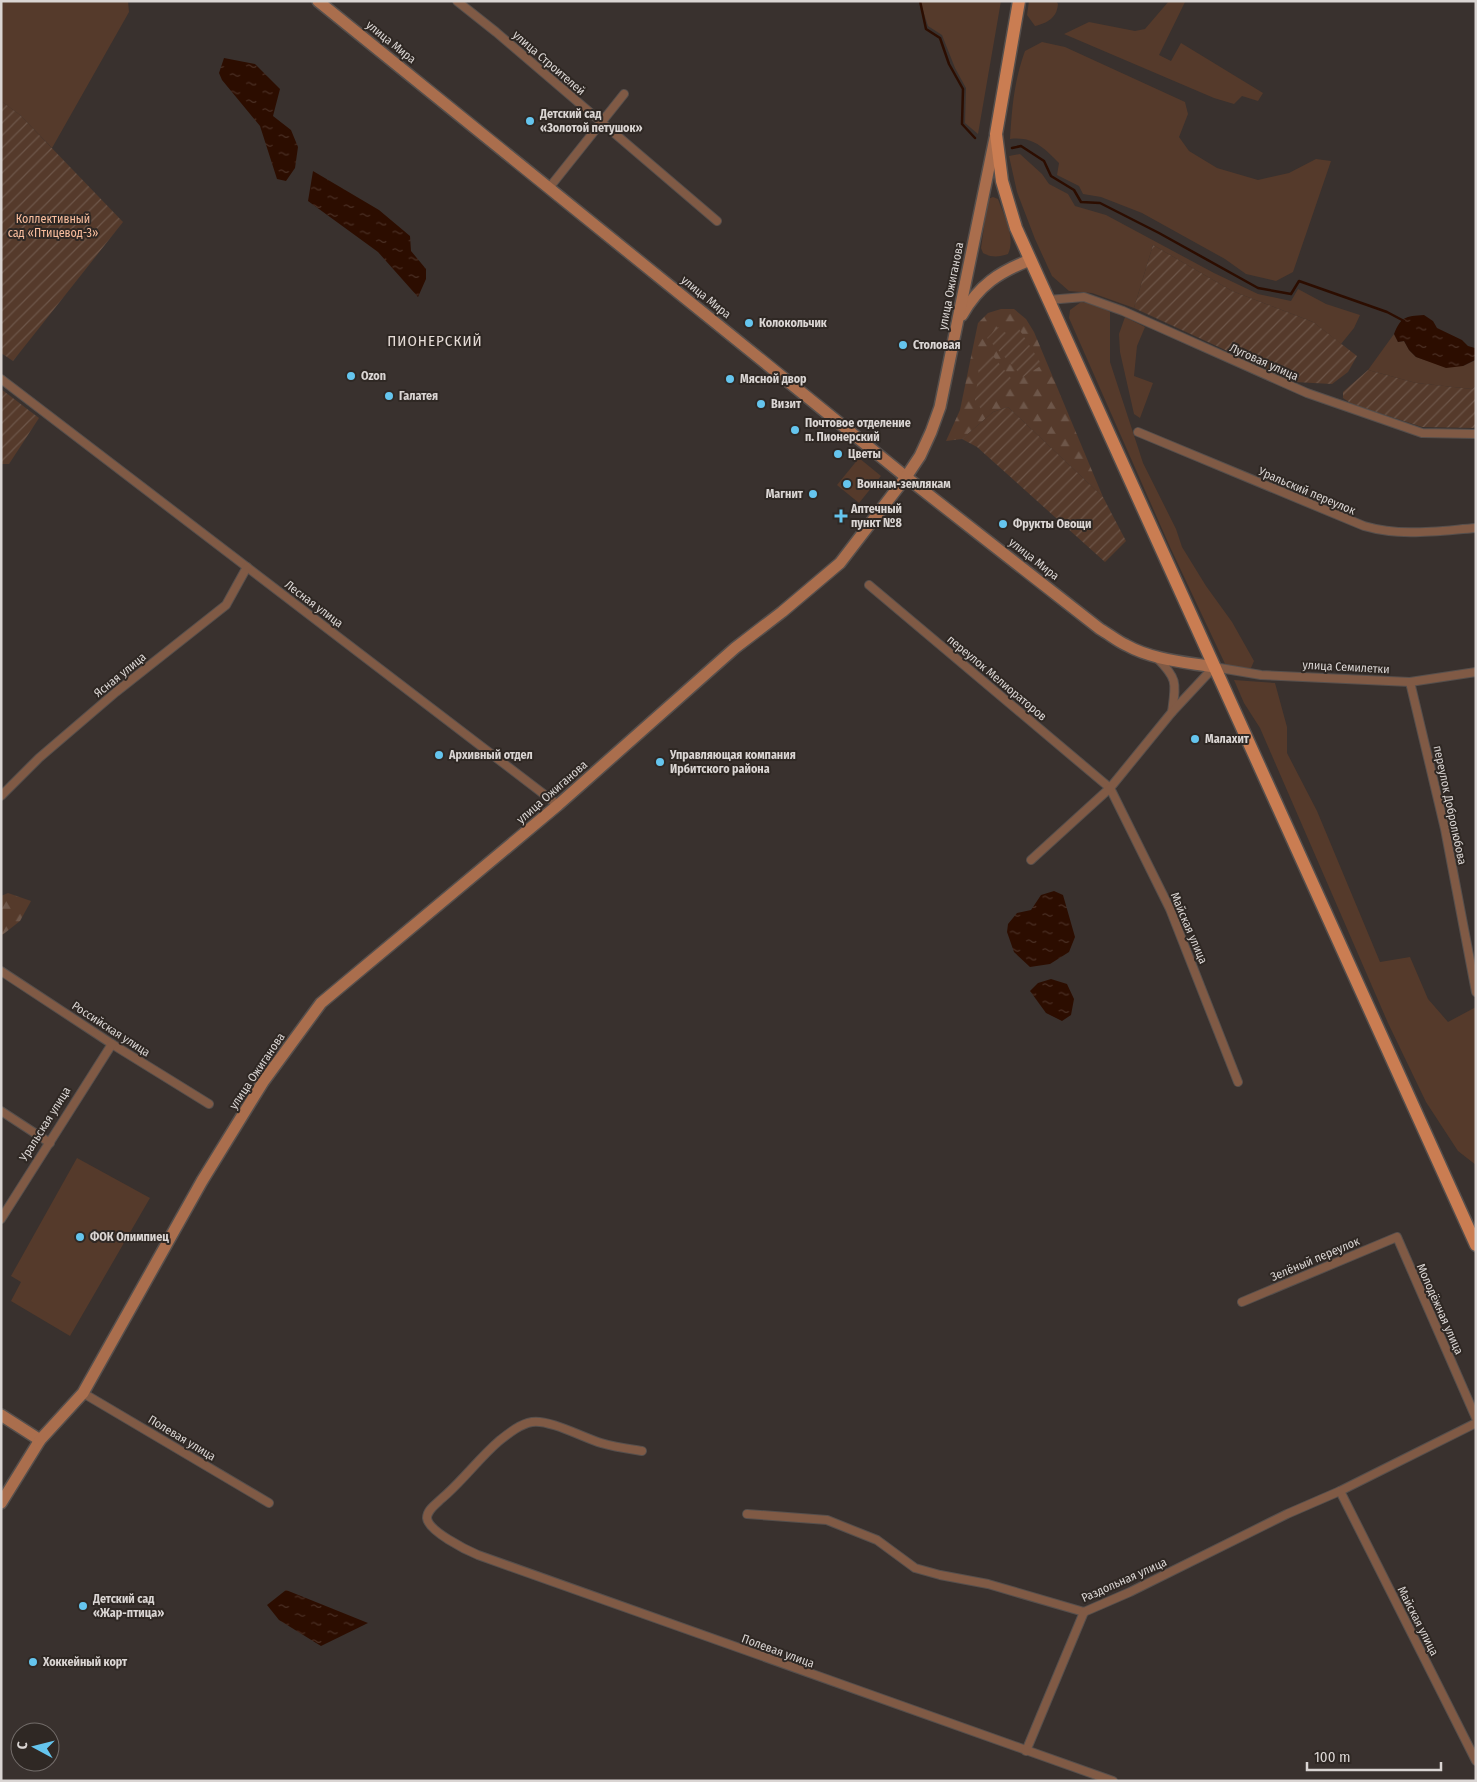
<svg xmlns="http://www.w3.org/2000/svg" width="1477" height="1782" font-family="'Fira Sans Condensed',sans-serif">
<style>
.green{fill:#553a2b}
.forest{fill:url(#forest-firs)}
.garden{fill:url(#garden-furrows)}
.water{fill:url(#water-ripples)}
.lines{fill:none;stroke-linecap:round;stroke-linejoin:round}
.stream{stroke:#2c0d00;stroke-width:2.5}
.street-casing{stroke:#564f4c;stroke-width:10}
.secondary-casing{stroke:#564f4c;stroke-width:14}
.primary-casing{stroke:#564f4c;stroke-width:15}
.street{stroke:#805a45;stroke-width:8}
.secondary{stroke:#aa6e4d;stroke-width:11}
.primary{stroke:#ca7d52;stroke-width:12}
.poi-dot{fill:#65c5ee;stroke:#2f2824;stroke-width:2}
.labels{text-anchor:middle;stroke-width:4;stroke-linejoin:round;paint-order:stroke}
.street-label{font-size:12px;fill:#dad5d3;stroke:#2f2824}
.poi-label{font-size:12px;font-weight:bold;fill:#dad5d3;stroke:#2f2824;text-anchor:start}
.park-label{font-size:12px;fill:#fabe9e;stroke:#2f2824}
.quarter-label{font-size:15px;letter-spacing:1px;fill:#e5dbd6;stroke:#2f2824}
</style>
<defs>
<pattern id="forest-firs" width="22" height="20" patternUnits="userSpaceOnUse" patternTransform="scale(1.25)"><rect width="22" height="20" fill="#553a2b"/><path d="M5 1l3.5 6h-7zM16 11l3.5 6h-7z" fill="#6d5649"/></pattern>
<pattern id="garden-furrows" width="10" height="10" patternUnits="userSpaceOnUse" patternTransform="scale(1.25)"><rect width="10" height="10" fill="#553a2b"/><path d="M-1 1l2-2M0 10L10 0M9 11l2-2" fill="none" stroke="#6d5649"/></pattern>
<pattern id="water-ripples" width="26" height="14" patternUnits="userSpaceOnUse" patternTransform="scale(1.25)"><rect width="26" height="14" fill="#2c0d00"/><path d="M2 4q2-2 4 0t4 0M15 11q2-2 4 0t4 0" fill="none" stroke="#4a2f24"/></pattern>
</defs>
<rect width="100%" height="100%" fill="#39312e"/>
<!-- green -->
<g class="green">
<polygon points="1,1 128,1 129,12 52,148 20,115 1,101"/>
<polygon points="920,1 1001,1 978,134 965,123 966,88 955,68 942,35 928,26"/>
<path d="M1029 1H1056L1058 4C1057 18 1047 23 1035 26L1027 15Z"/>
<polygon points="1169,1 1185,2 1159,55 1171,61 1181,43 1263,93 1258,101 1242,96 1234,104 1214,98 1064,34 1089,22 1135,31 1145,29"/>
<path d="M1042 42 1065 47 1185 102 1188 114 1179 137 1189 151 1217 168 1258 180 1289 173 1316 159 1331 161 1293 272 1276 281 1246 274 1225 259 1142 213 1101 197 1083 194 1079 186 1057 175 1059 163C1044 148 1033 136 1010 139 1012 108 1014 81 1025 51Z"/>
<polygon points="1020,154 1042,174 1049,184 1068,194 1075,206 1106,215 1214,273 1258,294 1291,301 1298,289 1326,304 1360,315 1354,328 1341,344 1313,322 1232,291 1153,245 1134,308 1092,293 1069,291 1052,276 1035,239 1017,192 1009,156"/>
<path d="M993 197 998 199C1004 216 1016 237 1008 254 999 257 992 258 983 253L981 248 988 199Z"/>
<polygon points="1081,302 1097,304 1110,312 1110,362 1143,463 1176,529 1182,547 1206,586 1232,622 1254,661 1251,668 1227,668 1170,547 1069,318 1070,310"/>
<polygon points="1125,317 1145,327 1137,346 1134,376 1153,383 1140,418 1134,414 1120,352 1119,334"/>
<polygon points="1394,334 1398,342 1404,341 1409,350 1416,357 1428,361 1463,366 1476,360 1476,386 1472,389 1416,383 1368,370"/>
<polygon points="859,458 881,476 859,503 837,485"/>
<polygon points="1234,680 1275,683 1287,727 1287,753 1317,811 1380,962 1410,957 1428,999 1448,1022 1476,1007 1476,1165 1458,1151 1426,1102 1388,1023 1260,728 1244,703"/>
<polygon points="77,1158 150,1198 70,1336 11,1301 21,1282 11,1276"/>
</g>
<!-- forest -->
<g class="forest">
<polygon points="1001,309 1014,309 1026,319 1034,332 1103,497 1008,407 993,412 962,439 946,441 960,410 978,323 988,313"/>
<polygon points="8,893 31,901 20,921 1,936 1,896"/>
</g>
<!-- garden -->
<g class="garden">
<polygon points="1,101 20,115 123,222 13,361 1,353"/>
<polygon points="1153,245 1232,291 1313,322 1357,356 1348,372 1332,384 1295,382 1134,308"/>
<polygon points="998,327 1010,336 1019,329 1042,365 1023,377 987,338"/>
<polygon points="989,351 1014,382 983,412 975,400 980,361"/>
<polygon points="1368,370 1416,383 1472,389 1476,386 1476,428 1422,427 1352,404 1343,398 1343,392"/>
<polygon points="1,389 39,418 9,464 1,464"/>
<polygon points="1008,407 1103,497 1126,541 1105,562 977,447 962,439 993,412"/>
</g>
<!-- water -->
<g class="water">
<polygon points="224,58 255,64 280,89 273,116 291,130 298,147 295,168 286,181 277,179 260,126 222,80 219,73"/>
<polygon points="313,171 379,210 410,236 411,251 426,269 426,279 418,297 378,252 308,201"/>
<path d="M1424 315 1433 321 1437 328 1462 340 1468 346 1475 348V360L1463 366 1446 368 1416 357 1409 350 1404 341 1398 342 1394 334C1401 317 1405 316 1424 315Z"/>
<polygon points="1054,891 1063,895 1075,937 1069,952 1050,964 1030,967 1014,952 1007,932 1008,924 1017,913 1031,910 1041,895"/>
<polygon points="1051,979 1067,984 1074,999 1071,1015 1062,1021 1046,1013 1030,991 1038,983"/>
<polygon points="286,1590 368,1623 321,1646 279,1620 267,1605"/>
</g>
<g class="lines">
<!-- stream -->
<g class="stream">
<polyline points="920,1 926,29 940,38 949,64 963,89 962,124 975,138"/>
<polyline points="1012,148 1021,146 1044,161 1051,176 1074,190 1081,202 1100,203 1159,233 1258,288 1291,294 1299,281 1387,312 1404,321"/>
</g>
<defs>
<g id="street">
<polyline points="457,1 496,32 717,221"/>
<polyline points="549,188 624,94"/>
<polyline points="1048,300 1084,297 1123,311 1307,393 1422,433 1476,434"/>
<polyline points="1,379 558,805"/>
<path d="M1138 432 1364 526C1402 537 1437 531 1476 528"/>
<polyline points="869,585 1110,788 1170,909 1238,1082"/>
<path d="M1157 658C1178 679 1176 683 1172 712"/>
<polyline points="1410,682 1445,829 1476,992"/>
<polyline points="1,796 39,758 116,692 226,605 247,567"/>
<polyline points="1031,860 1110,788 1172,712 1214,667 1261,675 1410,682 1476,672"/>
<polyline points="1,971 112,1044 209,1104"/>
<polyline points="1,1111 50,1143"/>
<polyline points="1,1219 112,1044"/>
<polyline points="1242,1302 1397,1237 1476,1418"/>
<polyline points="83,1393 269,1503"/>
<path d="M642 1451C629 1449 614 1447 601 1443 584 1438 549 1419 532 1422 520 1424 509 1433 499 1441 478 1459 462 1482 440 1500 435 1505 427 1510 427 1518 428 1531 466 1550 478 1555L1113 1781"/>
<polyline points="1340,1491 1476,1761"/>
<polyline points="747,1514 827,1520 877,1540 915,1568 940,1575 988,1584 1084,1612 1130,1592 1287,1514 1340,1491 1476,1423"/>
<polyline points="1026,1751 1084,1612"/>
</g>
<g id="secondary">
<path d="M318 1 906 477 1100 629C1109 634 1117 641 1126 645 1153 660 1185 662 1214 667"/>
<path d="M962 315C979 285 999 272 1030 260"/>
<polyline points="1,1415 40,1440"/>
<polyline points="1,1503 40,1440 83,1393 202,1181 263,1082 321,1003 558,805 735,648 782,612 840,563 906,477 920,456 931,432 940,407 995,138"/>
</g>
<polyline id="primary" points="1019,1 996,134 1002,181 1016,228 1476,1245"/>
</defs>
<!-- street casing -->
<use href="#street" class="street-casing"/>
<!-- secondary casing -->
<use href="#secondary" class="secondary-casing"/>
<!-- primary casing -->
<use href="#primary" class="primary-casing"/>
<!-- street -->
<use href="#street" class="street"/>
<!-- secondary -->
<use href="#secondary" class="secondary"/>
<!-- primary -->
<use href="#primary" class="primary"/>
</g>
<!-- markers -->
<g class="poi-dot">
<circle cx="530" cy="121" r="5"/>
<circle cx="749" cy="323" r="5"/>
<circle cx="903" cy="345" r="5"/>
<circle cx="351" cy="376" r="5"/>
<circle cx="730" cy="379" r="5"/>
<circle cx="389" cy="396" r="5"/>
<circle cx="761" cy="404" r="5"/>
<circle cx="795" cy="430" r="5"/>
<circle cx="838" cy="454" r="5"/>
<circle cx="847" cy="484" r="5"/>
<circle cx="813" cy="494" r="5"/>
<path d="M838.5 508.5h5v5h5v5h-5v5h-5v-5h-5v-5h5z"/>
<circle cx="1003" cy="524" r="5"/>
<circle cx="1195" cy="739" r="5"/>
<circle cx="439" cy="755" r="5"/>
<circle cx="660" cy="762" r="5"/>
<circle cx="80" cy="1237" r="5"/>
<circle cx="83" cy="1606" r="5"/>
<circle cx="33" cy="1662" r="5"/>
</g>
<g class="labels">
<!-- street labels -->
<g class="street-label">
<text transform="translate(391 42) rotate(39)" y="4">улица Мира</text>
<text transform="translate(549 63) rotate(41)" y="4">улица Строителей</text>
<text transform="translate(951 286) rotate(-79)" y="4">улица Ожиганова</text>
<text transform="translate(706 297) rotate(39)" y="4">улица Мира</text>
<text transform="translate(1264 362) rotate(24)" y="4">Луговая улица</text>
<text transform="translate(1307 491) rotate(23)" y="4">Уральский переулок</text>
<text transform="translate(1034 559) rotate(38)" y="4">улица Мира</text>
<text transform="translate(314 604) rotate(37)" y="4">Лесная улица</text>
<text transform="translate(1346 667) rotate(3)" y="4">улица Семилетки</text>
<text transform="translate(120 675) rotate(-39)" y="4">Ясная улица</text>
<text transform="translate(997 678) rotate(40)" y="4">переулок Мелиораторов</text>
<text transform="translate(552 792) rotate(-41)" y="4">улица Ожиганова</text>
<text transform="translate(1450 805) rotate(78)" y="4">переулок Добролюбова</text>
<text transform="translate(1189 928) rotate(67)" y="4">Майская улица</text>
<text transform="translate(111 1029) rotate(33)" y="4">Российская улица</text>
<text transform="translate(257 1071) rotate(-56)" y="4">улица Ожиганова</text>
<text transform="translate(45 1124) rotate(-58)" y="4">Уральская улица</text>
<text transform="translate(1315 1259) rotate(-23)" y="4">Зелёный переулок</text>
<text transform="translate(1440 1309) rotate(66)" y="4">Молодёжная улица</text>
<text transform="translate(182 1438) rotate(31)" y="4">Полевая улица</text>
<text transform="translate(1124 1580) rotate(-24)" y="4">Раздольная улица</text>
<text transform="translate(1418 1621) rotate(63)" y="4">Майская улица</text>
<text transform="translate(778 1651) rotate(20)" y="4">Полевая улица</text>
</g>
<!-- poi labels -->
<g class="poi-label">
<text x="540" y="118">Детский сад<tspan x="540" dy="14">«Золотой петушок»</tspan></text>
<text x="759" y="327">Колокольчик</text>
<text x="913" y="349">Столовая</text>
<text x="361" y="380">Ozon</text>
<text x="740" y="383">Мясной двор</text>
<text x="399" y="400">Галатея</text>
<text x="771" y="408">Визит</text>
<text x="805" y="427">Почтовое отделение<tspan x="805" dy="14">п. Пионерский</tspan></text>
<text x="848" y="458">Цветы</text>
<text x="857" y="488">Воинам-землякам</text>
<text x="803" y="498" text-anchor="end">Магнит</text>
<text x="851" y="513">Аптечный<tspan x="851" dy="14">пункт №8</tspan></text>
<text x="1013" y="528">Фрукты Овощи</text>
<text x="1205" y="743">Малахит</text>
<text x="449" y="759">Архивный отдел</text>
<text x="670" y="759">Управляющая компания<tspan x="670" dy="14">Ирбитского района</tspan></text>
<text x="90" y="1241">ФОК Олимпиец</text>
<text x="93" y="1603">Детский сад<tspan x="93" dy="14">«Жар-птица»</tspan></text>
<text x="43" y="1666">Хоккейный корт</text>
</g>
<!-- park labels -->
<g class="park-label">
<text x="53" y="223">Коллективный<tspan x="53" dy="14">сад «Птицевод-3»</tspan></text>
</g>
<!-- quarter labels -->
<g class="quarter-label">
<text x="435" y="346">ПИОНЕРСКИЙ</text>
</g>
</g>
<!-- border -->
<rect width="1477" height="1782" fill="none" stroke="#dad5d3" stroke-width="5"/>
<!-- north arrow -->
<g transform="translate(35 1747) rotate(277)"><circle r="24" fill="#2f2824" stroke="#736d6a"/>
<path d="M0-4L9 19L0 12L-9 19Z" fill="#65c5ee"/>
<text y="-8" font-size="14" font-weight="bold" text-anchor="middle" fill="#dad5d3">С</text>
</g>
<!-- scale -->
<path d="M1307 1762v8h134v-8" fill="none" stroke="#dad5d3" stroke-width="2.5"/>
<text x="1314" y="1762" font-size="15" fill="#dad5d3" stroke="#2f2824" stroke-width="4" paint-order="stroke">100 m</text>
</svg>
